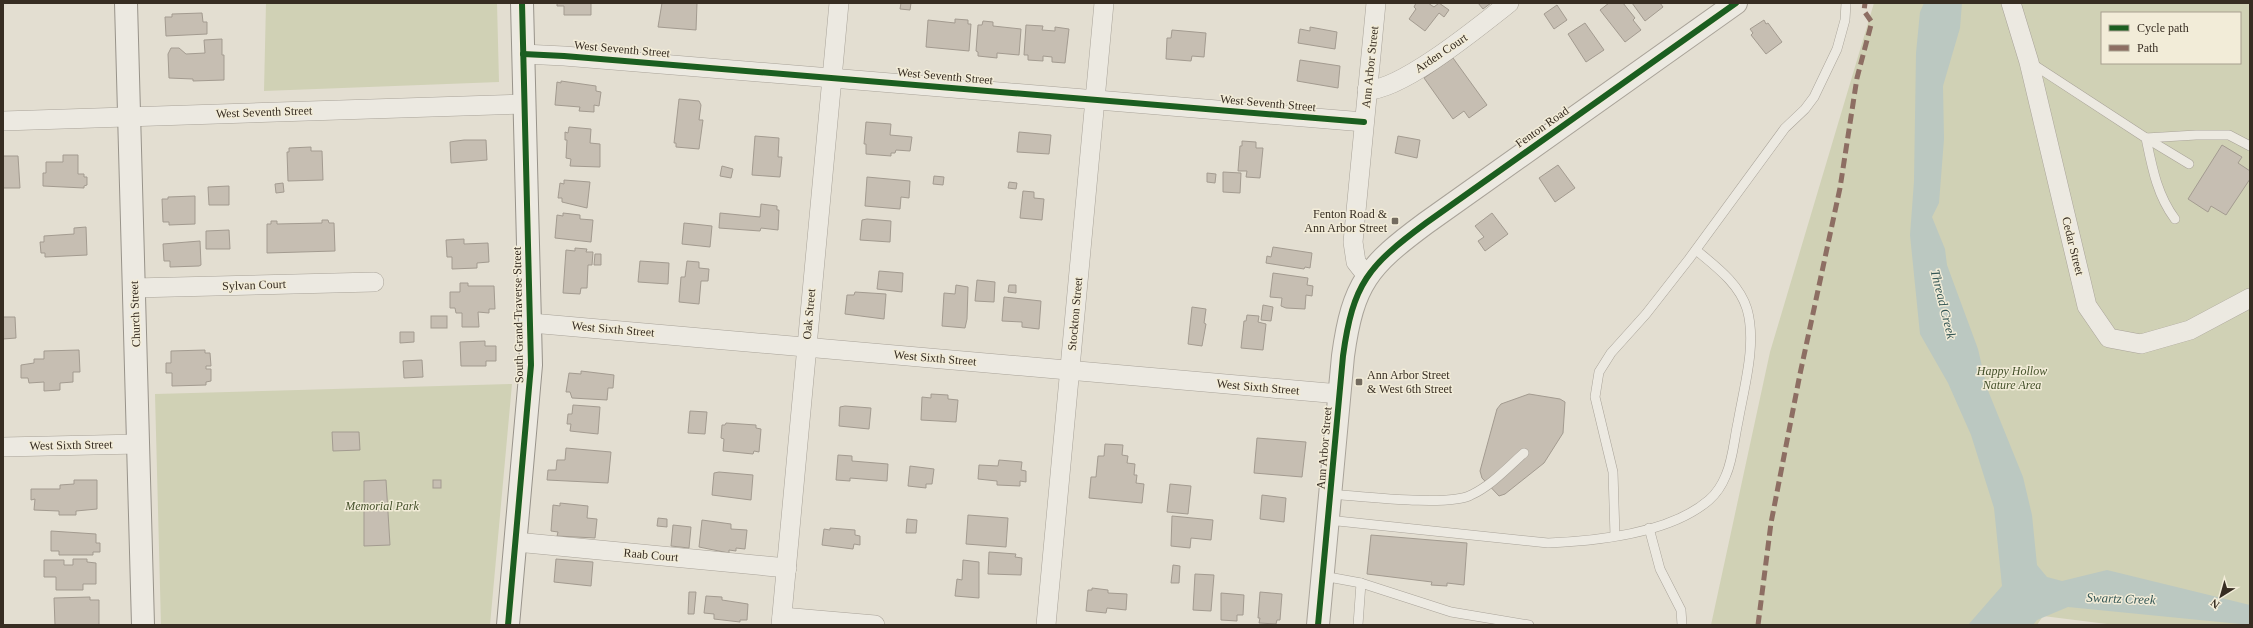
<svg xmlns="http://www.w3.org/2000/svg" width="2253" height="628" font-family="'Times New Roman',serif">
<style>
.green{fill:#d0d1b5;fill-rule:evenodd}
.water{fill:#bbc8c1}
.building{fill:#c6beb2;stroke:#a39b90}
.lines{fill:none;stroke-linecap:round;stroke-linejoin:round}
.service-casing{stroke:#a9a399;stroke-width:10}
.minor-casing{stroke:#a9a399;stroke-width:20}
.tertiary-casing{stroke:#a9a399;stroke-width:24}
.secondary-casing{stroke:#98938a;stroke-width:24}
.service{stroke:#ece9e1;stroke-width:9}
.minor{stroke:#ece9e1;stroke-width:19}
.tertiary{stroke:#ece9e1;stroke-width:22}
.secondary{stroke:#ece9e1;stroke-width:22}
.quiet{stroke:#8d6e63;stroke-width:5;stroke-dasharray:10 5;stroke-linecap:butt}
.cycleway-casing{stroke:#f2ecd8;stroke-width:8}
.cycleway{stroke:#1b5e20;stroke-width:6}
.poi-dot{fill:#736b5f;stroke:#f2ecd8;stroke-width:1.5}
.labels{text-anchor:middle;stroke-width:3;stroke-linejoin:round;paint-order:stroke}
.street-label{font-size:12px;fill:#372d22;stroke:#f2ecd8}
.poi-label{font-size:12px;fill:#372d22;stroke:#f2ecd8;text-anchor:end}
.park-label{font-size:12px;font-style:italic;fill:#45512b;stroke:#f2ecd8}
.water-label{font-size:13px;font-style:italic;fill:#335554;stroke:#f2ecd8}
</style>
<rect width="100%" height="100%" fill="#e3ded1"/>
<!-- green -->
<g class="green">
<polygon points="266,3 497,3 499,82 264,91"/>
<path d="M1874 3H2250V625H2115L2043 616 2037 625H1711L1770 352ZM2102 13H2240V63H2102Z"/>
<polygon points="512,384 490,625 161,625 155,394"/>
</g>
<!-- water -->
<polygon class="water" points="1924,3 1962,3 1960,28 1943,86 1944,139 1939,203 1932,217 1945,249 1947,265 1978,349 1987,388 2023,477 2032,515 2037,565 2047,577 2062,581 2107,570 2250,605 2250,625 2068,607 2037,620 2033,625 1968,625 2002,586 1994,508 1971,435 1948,383 1920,334 1910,235 1914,181 1916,53 1920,12"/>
<!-- building -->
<g class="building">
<polygon points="557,3 591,3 591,15 564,15 564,6 557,6"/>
<polygon points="662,3 697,3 696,30 658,27"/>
<polygon points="901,3 911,3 910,10 900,9"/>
<polygon points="1416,3 1428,3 1434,7 1439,3 1449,10 1444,17 1439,13 1425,31 1409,19 1416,9 1414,7"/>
<polygon points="1478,3 1491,3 1483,9"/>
<polygon points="1609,3 1623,3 1635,18 1633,20 1641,30 1625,42 1600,10"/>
<polygon points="1632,3 1660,3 1663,7 1645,21"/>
<polygon points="1557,5 1567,20 1554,29 1544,14"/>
<polygon points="202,13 203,22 207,22 207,34 166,36 165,17 172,17 172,14"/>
<polygon points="955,19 968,20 968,24 971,24 969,51 926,47 928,20 955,23"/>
<polygon points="1764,20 1766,24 1768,23 1782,42 1766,54 1751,35 1753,33 1750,29"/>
<polygon points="983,21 993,22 993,26 1021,29 1019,55 997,53 997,58 978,56 978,52 976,51 978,25 982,25"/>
<polygon points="1585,23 1604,50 1586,62 1568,34"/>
<polygon points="1026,25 1043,26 1042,30 1055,31 1055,27 1069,29 1065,63 1052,62 1052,57 1043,56 1043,61 1028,60 1028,55 1024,55"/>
<polygon points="1310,27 1337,32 1335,49 1298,43 1300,29 1310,31"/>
<polygon points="1172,30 1206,33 1204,57 1192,56 1191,61 1166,59 1167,38 1171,38"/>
<polygon points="222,39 222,55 224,55 224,80 193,81 193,79 169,78 168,54 171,48 179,48 186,54 205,53 204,40"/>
<polygon points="1453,58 1487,105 1469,118 1464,111 1453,119 1424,78"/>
<polygon points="1300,60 1340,66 1338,88 1297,81"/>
<polygon points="561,81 596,86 596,91 601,92 599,106 594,105 594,112 579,111 580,107 555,105 557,82 561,83"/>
<polygon points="679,99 699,101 701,105 699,120 703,120 699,149 676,147 676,143 674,143"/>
<polygon points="866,122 891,124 890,135 912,137 910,151 896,150 895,153 891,153 891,156 866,154 866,144 864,144"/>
<polygon points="569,127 591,129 590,143 600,144 600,167 570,166 571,159 566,158 567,140 565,140 565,132 568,133"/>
<polygon points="1019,132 1051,135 1049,154 1017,152"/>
<polygon points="755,136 779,138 778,157 782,157 780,177 752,175"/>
<polygon points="1398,136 1420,140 1417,158 1395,153"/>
<polygon points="464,140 486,140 487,160 451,163 450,142"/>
<polygon points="1242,141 1256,142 1256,148 1263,148 1260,178 1246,177 1247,171 1238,171 1240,146 1242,146"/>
<polygon points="2222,145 2242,157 2238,163 2250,171 2250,179 2226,215 2211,206 2208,212 2188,199"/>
<polygon points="311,147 311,151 322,151 323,180 288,181 287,152 289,152 289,148"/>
<polygon points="63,155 78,155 78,174 84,174 84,177 87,177 87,185 84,186 84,188 43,186 43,173 46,173 46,162 63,162"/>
<polygon points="3,156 18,156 20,188 3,188"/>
<polygon points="1558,165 1575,188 1555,202 1539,178"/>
<polygon points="722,166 733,169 731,178 720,176"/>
<polygon points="1223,172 1241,173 1240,193 1223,192"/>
<polygon points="1207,173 1216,174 1215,183 1207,182"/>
<polygon points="934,176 944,177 943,185 933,184"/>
<polygon points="867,177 910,181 909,198 901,197 900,209 865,206"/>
<polygon points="564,180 590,182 587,208 562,202 562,198 558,198 560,183 564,184"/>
<polygon points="1009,182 1017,183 1016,189 1008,188"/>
<polygon points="283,183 284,192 276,193 275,184"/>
<polygon points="229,186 229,205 209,205 208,187"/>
<polygon points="1023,191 1034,192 1034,198 1044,199 1042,220 1020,218"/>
<polygon points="195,196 195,224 169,225 169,222 163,222 162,199 168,199 168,197"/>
<polygon points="761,204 777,206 777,210 779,210 778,230 761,228 760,231 719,228 720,213 760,217"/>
<polygon points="563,213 580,215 580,219 593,220 591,242 555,238 557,215 563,216"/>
<polygon points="1492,213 1508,234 1485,251 1478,241 1484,237 1475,226"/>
<polygon points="867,219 891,221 890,242 860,240 862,220"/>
<polygon points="322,220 328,220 329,223 334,223 335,251 267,253 267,224 271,224 271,221 277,221 277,224 322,223"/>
<polygon points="684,223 712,226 710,247 682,244"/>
<polygon points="86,227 87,255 45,257 45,253 41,253 40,242 44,242 44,236 74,234 74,228"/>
<polygon points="229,230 230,249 206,249 206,231"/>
<polygon points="464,239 464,244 488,243 489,262 477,263 477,268 452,269 452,257 447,257 446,240"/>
<polygon points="200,241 201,265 199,266 170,267 170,261 164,261 163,244"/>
<polygon points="1273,247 1312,253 1310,268 1305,267 1304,269 1266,263 1267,256 1271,257"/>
<polygon points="575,248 587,249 586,252 593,252 592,265 588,265 587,288 581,288 580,294 563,293 566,250 575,251"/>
<polygon points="595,254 601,254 601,265 594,265"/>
<polygon points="640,261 669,263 668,284 638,282"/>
<polygon points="687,261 699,262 699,268 709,269 708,281 701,281 699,304 679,302 681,277 685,277"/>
<polygon points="879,271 903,273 902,292 877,289"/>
<polygon points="1273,273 1308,278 1307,285 1313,286 1312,296 1306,295 1305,309 1286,308 1281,306 1282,298 1270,297"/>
<polygon points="977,280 995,282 994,302 975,301"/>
<polygon points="460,283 468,283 468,286 494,286 495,309 489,309 489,313 478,312 479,327 462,327 462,313 456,313 455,308 450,308 450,292 460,292"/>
<polygon points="956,285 968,287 967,319 965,328 942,326 944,293 955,294"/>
<polygon points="1009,285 1016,285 1016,293 1008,292"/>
<polygon points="855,292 886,294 884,319 845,314 847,295 854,295"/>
<polygon points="1004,297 1041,301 1039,329 1022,327 1022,322 1002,321"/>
<polygon points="1263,305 1273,307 1271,321 1261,320"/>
<polygon points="1192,307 1206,309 1204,323 1206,324 1202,346 1188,344"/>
<polygon points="1247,315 1259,316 1258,322 1266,324 1263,350 1241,348 1244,321 1246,321"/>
<rect x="431" y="316" width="16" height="12"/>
<polygon points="3,317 15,317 16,338 3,339"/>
<polygon points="400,332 414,332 414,342 400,343"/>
<polygon points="485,341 485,346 496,346 496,361 486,361 486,366 461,366 460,342"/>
<polygon points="79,350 80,372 73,372 73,382 60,383 60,390 44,391 44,382 29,383 28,378 21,378 21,365 34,363 34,359 44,359 44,351"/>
<polygon points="205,350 205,353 210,353 211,366 206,366 206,369 211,369 211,381 206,382 206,385 172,386 172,373 166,373 166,363 171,363 171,351"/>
<polygon points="422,360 423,377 404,378 403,361"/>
<polygon points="581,371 614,375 613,388 608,388 607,400 572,398 570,392 566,392 569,373 581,374"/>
<polygon points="931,394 948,395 948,399 958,400 956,422 921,420 922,397 931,398"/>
<polygon points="1529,394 1560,399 1565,402 1563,433 1544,463 1505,494 1499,496 1482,478 1480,471 1497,409 1501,404"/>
<polygon points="573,405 600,407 598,434 570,431 571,424 567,424 568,414 572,414"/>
<polygon points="845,406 871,408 869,429 839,426 840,407"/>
<polygon points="690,411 707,412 705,434 688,433"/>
<polygon points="726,423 756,425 756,428 761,429 759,452 754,451 753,454 723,451 724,439 721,438 722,425 725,425"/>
<polygon points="332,432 359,432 360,450 333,451"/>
<polygon points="1257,438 1306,442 1302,477 1254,473"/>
<polygon points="1105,444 1123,445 1122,455 1128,456 1127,463 1135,464 1134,475 1137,475 1136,483 1144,484 1142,503 1089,498 1091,477 1096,477 1098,456 1104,456"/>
<polygon points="566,448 611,452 608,483 547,480 548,470 556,470 557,460 565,460"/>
<polygon points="838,455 852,456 852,461 888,464 887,481 850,478 850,481 836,480"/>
<polygon points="999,460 1022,462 1021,470 1026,471 1026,482 1020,481 1020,486 997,485 997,481 978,479 979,465 998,466"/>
<polygon points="910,466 934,469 932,484 926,484 926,488 908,486"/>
<polygon points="719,472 753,475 751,500 712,495 714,473"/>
<polygon points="74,480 97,480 97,509 76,511 76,515 59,515 59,511 34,510 35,499 31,500 31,489 60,489 60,485 74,484"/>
<polygon points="386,480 390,545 364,546 364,481"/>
<rect x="433" y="480" width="8" height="8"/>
<polygon points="1170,484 1191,486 1188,514 1167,512"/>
<polygon points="1262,495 1286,498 1284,522 1260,519"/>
<polygon points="560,503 588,506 587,518 597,519 595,538 557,536 558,532 551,531 553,505 560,506"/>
<polygon points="968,515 1008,518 1006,547 966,544"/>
<polygon points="1172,516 1213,520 1211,540 1191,538 1190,548 1171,546"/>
<polygon points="658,518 667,519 667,527 657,526"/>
<polygon points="907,519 917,520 916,533 906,533"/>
<polygon points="702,520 731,524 731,529 747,530 745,549 736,548 736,551 729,550 729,553 699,547"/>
<polygon points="673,525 691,527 689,548 671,546"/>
<polygon points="830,528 855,530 855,535 860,536 860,545 854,544 853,549 822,545 824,529 830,530"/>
<polygon points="51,531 96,534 96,543 100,543 100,552 93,552 93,555 59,555 59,551 51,551"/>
<polygon points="1371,535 1467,543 1464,585 1447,583 1447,586 1431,585 1432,582 1367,574"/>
<polygon points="989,552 1016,554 1015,557 1022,558 1021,575 988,574"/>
<polygon points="73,559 87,559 87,562 96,563 96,584 83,584 83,590 56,590 56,577 44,577 44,560 64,560 64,565 73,565"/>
<polygon points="556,559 593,562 591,586 554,582"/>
<polygon points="963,560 979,562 979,598 955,596 957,579 962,580"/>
<polygon points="1173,565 1180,566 1179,583 1171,583"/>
<polygon points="1195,574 1214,575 1211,611 1193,610"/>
<polygon points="1092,588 1108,590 1108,593 1127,594 1126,610 1107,608 1106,613 1086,611 1088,590 1092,590"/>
<polygon points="689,592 696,592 694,614 688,614"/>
<polygon points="1260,592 1282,594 1280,620 1277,620 1276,624 1259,623 1260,618 1258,618"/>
<polygon points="1221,593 1244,595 1243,615 1237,615 1237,621 1221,620"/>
<polygon points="706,596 722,597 722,600 748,604 747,620 740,620 740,622 714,619 714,614 704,613"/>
<polygon points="90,597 90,600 99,600 99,625 55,625 54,598"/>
</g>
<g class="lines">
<defs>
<g id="service">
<path d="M2031 63 2146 138C2152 167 2157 195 2175 219"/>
<polyline points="2146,138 2196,135 2229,135 2250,146"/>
<polyline points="2146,138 2189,164"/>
<path d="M1330 494C1360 496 1448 507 1471 495 1491 486 1508 467 1524 453"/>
<path d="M1328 520 1548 543C1596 541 1671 533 1709 500 1717 493 1722 485 1726 475 1733 459 1734 440 1738 422 1744 387 1757 344 1747 309 1739 283 1715 266 1696 250"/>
<polyline points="1649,528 1660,569 1681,610 1682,625"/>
<polyline points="1615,536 1613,472 1595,397 1599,372 1611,353 1646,314 1689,259 1785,128 1805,109 1814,97 1837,49 1845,20 1846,3"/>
<polyline points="1323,576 1361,583 1451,612 1529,625"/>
<polyline points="1358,625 1361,583"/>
</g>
<g id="minor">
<polyline points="2011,3 2029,62 2087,306 2109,338 2141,344 2190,330 2250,298"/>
<polyline points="523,54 564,56 1364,122"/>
<path d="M1367 90C1401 91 1481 25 1509 3"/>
<polyline points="3,121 524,104"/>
<polyline points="1367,276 1356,262 1353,242 1376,3"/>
<polyline points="134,288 374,282"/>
<polyline points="531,323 1340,394"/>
<polyline points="3,447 139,444"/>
<polyline points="516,542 787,568"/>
<polyline points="782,617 875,625"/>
<polyline points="781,625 839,3"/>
<polyline points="1046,625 1104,3"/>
</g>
<path id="tertiary" d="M1318 625 1343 356C1353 283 1368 266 1426 223L1736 3"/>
<g id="secondary">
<polyline points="126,3 143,625"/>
<polyline points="508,625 531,365 522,3"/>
</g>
</defs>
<!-- service casing -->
<use href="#service" class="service-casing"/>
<!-- minor casing -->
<use href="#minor" class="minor-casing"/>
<!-- tertiary casing -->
<use href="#tertiary" class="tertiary-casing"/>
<!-- secondary casing -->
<use href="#secondary" class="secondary-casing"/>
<!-- service -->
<use href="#service" class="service"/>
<!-- minor -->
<use href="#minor" class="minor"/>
<!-- tertiary -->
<use href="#tertiary" class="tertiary"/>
<!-- secondary -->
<use href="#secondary" class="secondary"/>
<!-- quiet -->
<polyline class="quiet" points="1758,625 1771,523 1800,374 1840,188 1857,78 1871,25 1871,21 1864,11 1865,3"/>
<defs>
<g id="cycleway">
<polyline points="523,54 564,56 1364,122"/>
<polyline points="508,625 531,365 522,3"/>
<path d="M1318 625 1343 356C1353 283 1368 266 1426 223L1736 3"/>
</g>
</defs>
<!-- cycleway casing -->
<use href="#cycleway" class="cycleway-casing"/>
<!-- cycleway -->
<use href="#cycleway" class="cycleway"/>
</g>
<!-- markers -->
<g class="poi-dot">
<rect x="1391" y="217" width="8" height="8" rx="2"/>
<rect x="1355" y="378" width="8" height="8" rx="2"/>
</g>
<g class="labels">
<!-- street labels -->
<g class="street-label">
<text transform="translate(622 49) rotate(5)" y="4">West Seventh Street</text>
<text transform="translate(1441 53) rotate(-34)" y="4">Arden Court</text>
<text transform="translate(1370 67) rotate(-84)" y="4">Ann Arbor Street</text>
<text transform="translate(945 76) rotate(5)" y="4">West Seventh Street</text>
<text transform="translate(1268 103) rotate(5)" y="4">West Seventh Street</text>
<text transform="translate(264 112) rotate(-2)" y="4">West Seventh Street</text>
<text transform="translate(1542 127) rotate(-35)" y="4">Fenton Road</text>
<text transform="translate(2073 246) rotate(76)" y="4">Cedar Street</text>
<text transform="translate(254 285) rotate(-2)" y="4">Sylvan Court</text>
<text transform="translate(135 314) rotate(-92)" y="4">Church Street</text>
<text transform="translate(809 314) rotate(-85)" y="4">Oak Street</text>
<text transform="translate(1075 314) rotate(-85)" y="4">Stockton Street</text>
<text transform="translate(518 315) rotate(-91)" y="4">South Grand Traverse Street</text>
<text transform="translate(613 329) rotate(5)" y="4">West Sixth Street</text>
<text transform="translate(935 358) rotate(5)" y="4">West Sixth Street</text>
<text transform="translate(1258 387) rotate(5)" y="4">West Sixth Street</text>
<text transform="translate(71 445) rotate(-1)" y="4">West Sixth Street</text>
<text transform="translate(1324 448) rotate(-85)" y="4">Ann Arbor Street</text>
<text transform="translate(651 555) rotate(5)" y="4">Raab Court</text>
</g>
<!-- poi labels -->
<g class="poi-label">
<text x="1387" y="218">Fenton Road &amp;<tspan x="1387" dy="14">Ann Arbor Street</tspan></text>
<text x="1367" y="379" text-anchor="start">Ann Arbor Street<tspan x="1367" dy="14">&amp; West 6th Street</tspan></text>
</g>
<!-- park labels -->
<g class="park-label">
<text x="2012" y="375">Happy Hollow<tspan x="2012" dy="14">Nature Area</tspan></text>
<text x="382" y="510">Memorial Park</text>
</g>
<!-- water labels -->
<g class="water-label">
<text transform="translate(1944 304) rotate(76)" y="5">Thread Creek</text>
<text transform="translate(2121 598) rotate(2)" y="5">Swartz Creek</text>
</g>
</g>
<!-- border -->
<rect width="2253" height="628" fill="none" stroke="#372d22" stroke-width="8"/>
<!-- legend -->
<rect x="2101" y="12" width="140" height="52" fill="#f2ecd8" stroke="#a7a08f"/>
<rect x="2109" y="25" width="20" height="6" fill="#1b5e20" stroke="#a7a08f"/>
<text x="2137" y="32" font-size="12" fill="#372d22">Cycle path</text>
<rect x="2109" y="45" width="20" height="6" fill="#8d6e63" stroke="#a7a08f"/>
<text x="2137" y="52" font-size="12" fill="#372d22">Path</text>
<!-- north arrow -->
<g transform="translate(2221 596) rotate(217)" stroke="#f2ecd8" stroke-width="3" paint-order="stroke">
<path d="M0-3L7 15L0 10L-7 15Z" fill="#372d22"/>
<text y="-6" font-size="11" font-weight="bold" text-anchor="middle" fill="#372d22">N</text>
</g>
</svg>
